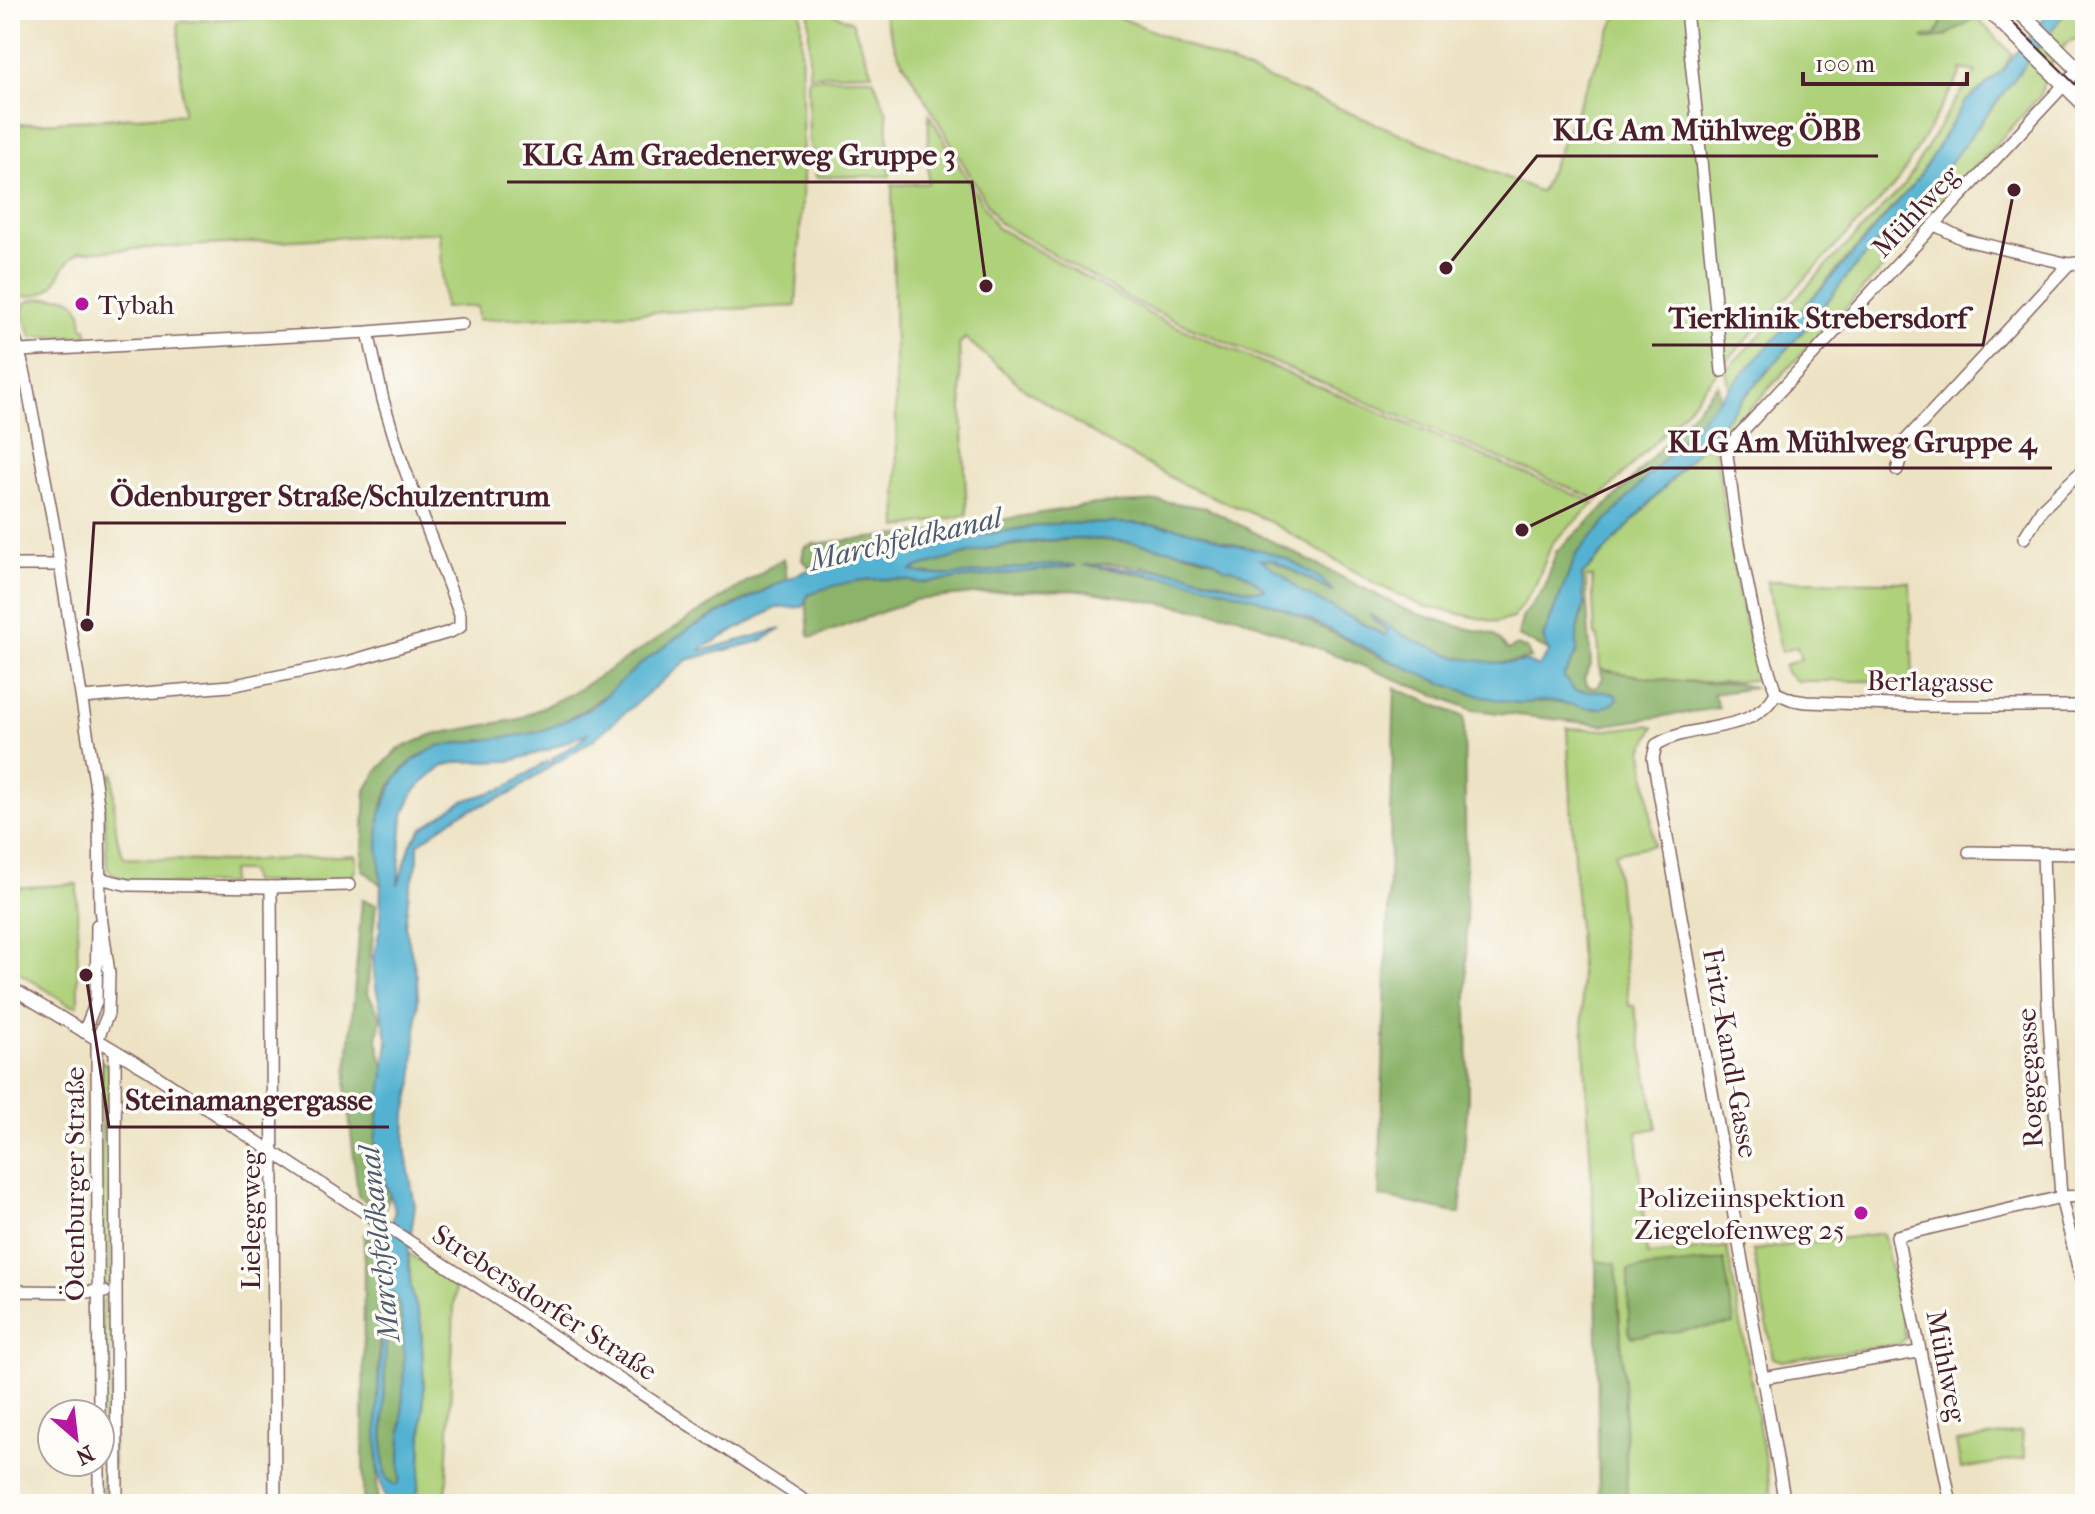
<svg xmlns="http://www.w3.org/2000/svg" width="2095" height="1514" font-family="'IM FELL French Canon',serif">
<style>
.green{fill:#afd17a;stroke:#7c7852;stroke-width:2}
.forest{fill:#8bb36a;stroke:#6a694a;stroke-width:2}
.water{fill:#53b2d2;stroke:#4e687e;stroke-width:2;fill-rule:evenodd}
.lines{fill:none;stroke-linecap:round;stroke-linejoin:round}
.minor-casing{stroke:#836461;stroke-width:14}
.major-casing{stroke:#836461;stroke-width:17}
.minor{stroke:#fff;stroke-width:11}
.major{stroke:#fff;stroke-width:14}
.tram{stroke:#4a1f2b;stroke-width:2}
.poi-dot{fill:#b5179e;stroke:#fdfcf7;stroke-width:3}
.labels{text-anchor:middle;stroke-width:7;stroke-linejoin:round;paint-order:stroke}
.street-label{font-size:28px;fill:#4a1f2b;stroke:#fdfcf7}
.poi-label{font-size:28px;fill:#4a1f2b;stroke:#fdfcf7;text-anchor:start}
.water-label{font-size:30px;font-style:italic;fill:#4e5a6e;stroke:#fdfcf7}
.leader{fill:none;stroke:#4a1f2b;stroke-width:3}
.callout-dot{fill:#4a1f2b;stroke:#fdfcf7;stroke-width:3}
.callout-label{font-size:30px;text-anchor:middle;font-weight:bold;fill:#4a1f2b;stroke:#fdfcf7;stroke-width:7;stroke-linejoin:round;paint-order:stroke}
</style>
<rect width="100%" height="100%" fill="#fdfcf7"/>
<filter id="ink" filterUnits="userSpaceOnUse"><feTurbulence type="fractalNoise" baseFrequency=".0125" numOctaves="2"/><feDisplacementMap in="SourceGraphic" scale="16" xChannelSelector="R" yChannelSelector="G"/><feConvolveMatrix kernelMatrix="1 2 1 2 8 2 1 2 1" color-interpolation-filters="sRGB"/></filter>
<filter id="wash" filterUnits="userSpaceOnUse"><feTurbulence type="fractalNoise" baseFrequency=".006" numOctaves="4" result="noise"/><feDisplacementMap in="SourceGraphic" scale="32" xChannelSelector="R" yChannelSelector="G"/><feGaussianBlur stdDeviation="1.8" result="paint"/><feColorMatrix in="noise" values="0 0 0 0 0 0 0 0 0 0 0 0 0 0 0 0 0 1.4 0 .05"/><feComposite in="paint" operator="in"/></filter>
<g filter="url(#wash)">
<rect width="100%" height="100%" fill="#ede3c4"/>
<!-- green -->
<g class="green">
<path d="M364 10H801L803 181 796 306 478 320 477 306 444 308 440 232 80 252C47 272 71 296 15 297L10 273V125L183 114 178 22Z"/>
<polygon points="809,10 826,10 852,22 872,73 809,75"/>
<polygon points="882,10 1102,10 1541,192 1619,10 1820,10 1832,15 1834,10 1947,10 1936,35 1945,37 1976,17 2012,54 2002,71 1965,102 1917,180 1730,390 1726,370 1904,186 1951,107 1976,72 1961,69 1961,73 1901,177 1892,188 1728,359 1682,414 1598,500 1174,320 1137,303 998,222 897,52"/>
<path d="M2067 10H2085V46L2074 39C2056 47 2044 78 2040 96L1928 220 1726 434 1715 450 1739 597 1760 679C1706 687 1653 679 1600 669L1598 637 1595 636 1592 577 1586 578 1587 605 1584 604 1582 576 1674 477 1804 330 1854 268 1934 184Z"/>
<polygon points="808,78 873,78 887,113 890,176 816,177 809,140"/>
<polygon points="929,114 996,227 1159,319 1595,503 1552,543 1536,584 1513,618 1497,622 1423,606 1380,586 1265,519 1185,485 1106,442 1026,390 965,338 959,345 967,515 898,528 892,185 928,183"/>
<path d="M66 297C81 302 82 314 83 328H87V336L32 337 22 314 25 303 35 299Z"/>
<polygon points="1767,581 1910,582 1913,681 1797,681 1786,672 1784,665 1801,659 1797,647 1781,652"/>
<polygon points="1648,725 1654,727 1643,750 1654,845 1615,853 1629,1006 1634,1006 1657,1128 1637,1132 1647,1255 1727,1247 1773,1504 1627,1504 1624,1383 1616,1264 1596,1261 1567,728 1607,730"/>
<path d="M113 773C115 795 112 841 125 858L226 862 356 855V868L350 882H252L249 871H231L230 883C203 883 122 891 107 868L103 785Z"/>
<polygon points="10,882 11,888 77,884 78,1006 69,1004 10,967 10,938 15,936 13,910 10,910"/>
<polygon points="101,1061 110,1067 111,1281 105,1285 102,1283"/>
<polygon points="1883,1233 1906,1338 1899,1344 1782,1361 1773,1358 1753,1250"/>
<polygon points="408,1253 455,1285 446,1504 416,1504 421,1466 424,1387 421,1323 411,1289"/>
<polygon points="108,1295 110,1297 111,1312 113,1504 103,1504 102,1302"/>
<polygon points="2021,1432 2025,1458 1961,1469 1956,1442"/>
</g>
<!-- forest -->
<g class="forest">
<path d="M1947 10H1969L1976 17C1960 27 1944 41 1924 39L1925 36 1936 35Z"/>
<polygon points="1718,384 1720,400 1577,553 1543,638 1549,651 1518,636 1522,618 1545,587 1556,552 1619,494"/>
<path d="M1161 501 1207 508 1406 610 1460 627 1493 634 1508 650 1517 645 1527 649 1531 658C1476 674 1416 646 1370 614L1375 622 1388 631 1387 636 1300 591 1259 559 1273 560 1332 592 1321 579 1245 547 1173 527 1131 523 1051 524 967 537 904 553 867 555 811 569 802 559 804 548 812 544 929 532 1095 504Z"/>
<path d="M1084 539 1148 543 1217 561 1221 565C1238 569 1253 577 1265 590 1247 592 1228 583 1210 579 1171 570 1124 561 1085 565L1159 577 1182 578 1255 598 1284 609 1385 659 1470 693 1516 703 1553 701 1595 709 1599 691H1575L1563 677 1577 652V630L1584 604 1587 605 1591 665 1584 678 1586 685 1593 688 1599 685 1603 678 1600 669C1634 676 1668 680 1703 683 1721 684 1736 681 1753 688L1713 694 1719 708 1605 725 1473 710 1238 616 1080 590 1003 591 915 600 814 637 809 636 806 598C825 578 895 576 921 583L1076 566C1067 563 1051 565 1039 566 997 568 952 581 911 572L915 568 984 549 1048 541Z"/>
<path d="M784 558 787 579C755 595 720 610 690 629 635 663 603 710 540 731 488 749 434 727 395 779 372 810 383 850 381 885L362 869 366 790 378 770 397 750 431 735 519 719 576 691Z"/>
<polygon points="1395,688 1464,717 1468,1095 1460,1214 1379,1196"/>
<polygon points="362,900 376,904 367,992 381,1017 377,1040 385,1071 373,1163 390,1194 383,1213 358,1196 346,1087"/>
<polygon points="364,1234 380,1247 377,1504 363,1504"/>
<polygon points="1724,1260 1734,1324 1631,1337 1629,1331 1628,1270"/>
<polygon points="1596,1261 1616,1264 1624,1383 1627,1504 1599,1504"/>
<path d="M392 1292C415 1313 398 1442 400 1478L398 1485H394C384 1479 384 1467 383 1455L385 1361 389 1298Z"/>
</g>
<!-- water -->
<path class="water" d="M2048 10H2067L1934 184 1854 268 1804 330 1674 477 1582 575 1584 604 1577 630V652L1563 677 1575 691H1599L1615 694 1618 699C1600 717 1576 704 1554 701 1543 700 1530 703 1518 703 1503 702 1485 697 1471 693 1394 670 1329 622 1254 598 1198 579 1140 573 1082 565L1180 572 1249 590H1265C1255 579 1240 568 1224 568 1206 551 1179 552 1156 547 1102 534 1041 538 986 549 962 554 939 563 915 568L911 571C952 582 998 568 1039 566 1051 565 1066 563 1076 566L921 583C885 574 842 580 808 595L803 607 776 608 702 648 701 651 781 629 761 641 687 660 593 740 554 764 552 759 583 739 587 733 548 750 511 761 458 762 443 766 415 790 403 815 398 885 411 844 424 827 463 801 505 788 548 761 551 763V766L510 794 460 814 418 844V861L409 891 405 925 417 977 418 998 413 1082 406 1113 405 1148 415 1206 408 1253 411 1289 421 1323 424 1387 421 1466 416 1504H386L378 1469 377 1412 387 1250 395 1209 382 1174 375 1142 388 1042 375 982 373 958 380 930 381 881 378 841 380 814 396 778 413 761 438 746 522 735 539 732 567 720 593 707 639 665 689 629 787 579 811 569 867 555 904 553 967 537 1051 524 1131 523 1173 527 1208 535 1227 543 1265 551 1289 560 1321 579 1334 592 1273 560 1260 559 1283 575 1300 591 1386 636 1388 631 1369 614 1406 637 1459 658 1496 663 1528 662 1538 667 1549 652 1543 638 1577 553 1843 265 1917 180 1965 102 2002 71 2043 20ZM392 1292C414 1313 398 1443 400 1478L398 1485H394C384 1478 384 1467 383 1455L385 1361 389 1298Z"/>
</g>
<g filter="url(#ink)">
<g class="lines">
<defs>
<g id="minor">
<polyline points="1686,10 1722,371"/>
<polyline points="1935,225 1965,240 2069,264 2085,262"/>
<polyline points="10,320 25,374 53,521 95,782 99,812 100,909 109,973 108,1014 97,1040 99,1414"/>
<polyline points="20,351 368,332 462,324"/>
<polyline points="1897,470 1906,440 2069,264"/>
<polyline points="2024,538 2042,509 2085,468"/>
<polyline points="10,565 60,565"/>
<path d="M1776 693C1752 736 1694 721 1656 745L1653 758 1785 1504"/>
<polyline points="1776,693 1758,636 1737,532 1727,455 1735,439 2078,70"/>
<polyline points="1776,693 1793,700 1806,702 1924,706 2085,706"/>
<polyline points="82,698 230,686 348,662 450,632 460,627 460,615 401,459 383,400 368,332"/>
<polyline points="1969,852 2085,854"/>
<polyline points="2043,853 2048,1006 2061,1197 2085,1296"/>
<polyline points="99,878 128,885 271,887 349,885"/>
<polyline points="271,887 275,1504"/>
<polyline points="10,987 146,1069 810,1504"/>
<polyline points="84,1032 96,1002 97,925"/>
<polyline points="115,1051 117,1504"/>
<polyline points="10,1291 105,1292"/>
<polyline points="1762,1378 1918,1352"/>
<polyline points="99,1462 99,1504"/>
<polyline points="1951,1504 1897,1236 2061,1197 2085,1196"/>
</g>
<g id="major">
<polyline points="1989,10 2085,105"/>
<polyline points="2018,10 2085,76"/>
</g>
</defs>
<!-- minor casing -->
<use href="#minor" class="minor-casing"/>
<!-- major casing -->
<use href="#major" class="major-casing"/>
<!-- minor -->
<use href="#minor" class="minor"/>
<!-- major -->
<use href="#major" class="major"/>
<!-- tram -->
<polyline class="tram" points="2000,10 2085,94"/>
</g>
</g>
<!-- markers -->
<g class="poi-dot">
<circle cx="82" cy="304" r="8"/>
<circle cx="1861" cy="1213" r="8"/>
</g>
<g class="labels">
<!-- street labels -->
<g class="street-label">
<text transform="translate(1915 211) rotate(-47)" y="10">Mühlweg</text>
<text transform="translate(1930 681) rotate(1)" y="10">Berlagasse</text>
<text transform="translate(1731 1053) rotate(80)" y="10">Fritz-Kandl-Gasse</text>
<text transform="translate(2029 1078) rotate(-93)" y="10">Roggegasse</text>
<text transform="translate(74 1184) rotate(-90)" y="10">Ödenburger Straße</text>
<text transform="translate(250 1220) rotate(-90)" y="10">Lieleggweg</text>
<text transform="translate(545 1302) rotate(33)" y="10">Strebersdorfer Straße</text>
<text transform="translate(1947 1366) rotate(79)" y="10">Mühlweg</text>
</g>
<!-- poi labels -->
<g class="poi-label">
<text x="98" y="314">Tybah</text>
<text x="1845" y="1207" text-anchor="end">Polizeiinspektion<tspan x="1845" dy="32">Ziegelofenweg 25</tspan></text>
</g>
<!-- water labels -->
<g class="water-label">
<text transform="translate(905 539) rotate(-13)" y="10">Marchfeldkanal</text>
<text transform="translate(379 1244) rotate(-96)" y="10">Marchfeldkanal</text>
</g>
</g>
<!-- callouts -->
<path class="leader" d="M1446 268L1537 156H1878M986 286L972 182H507M2014 190L1983 345H1652M1522 530L1651 468H2052M87 625L94 523H566M86 975L109 1127H389"/>
<g class="callout-dot">
<circle cx="1446" cy="268" r="8"/>
<circle cx="986" cy="286" r="8"/>
<circle cx="2014" cy="190" r="8"/>
<circle cx="1522" cy="530" r="8"/>
<circle cx="87" cy="625" r="8"/>
<circle cx="86" cy="975" r="8"/>
</g>
<g class="callout-label">
<text x="1707" y="140">KLG Am Mühlweg ÖBB</text>
<text x="739" y="165">KLG Am Graedenerweg Gruppe 3</text>
<text x="1818" y="328">Tierklinik Strebersdorf</text>
<text x="1852" y="452">KLG Am Mühlweg Gruppe 4</text>
<text x="330" y="506">Ödenburger Straße/Schulzentrum</text>
<text x="249" y="1110">Steinamangergasse</text>
</g>
<!-- margin -->
<rect width="2095" height="1514" fill="none" stroke="#fdfcf7" stroke-width="40"/>
<!-- north arrow -->
<g transform="translate(76 1438) rotate(152)"><circle r="38" fill="#fdfcf7" stroke="#b5a4a5" stroke-width="2"/>
<path d="M0-6L14 30L0 20L-14 30Z" fill="#b5179e"/>
<text y="-12" font-size="22" font-weight="bold" text-anchor="middle" fill="#4a1f2b">N</text>
</g>
<!-- scale -->
<path d="M1803 72v12h164v-12" fill="none" stroke="#4a1f2b" stroke-width="4"/>
<text x="1815" y="72" font-size="24" fill="#4a1f2b" stroke="#fdfcf7" stroke-width="6" paint-order="stroke">100 m</text>
</svg>
